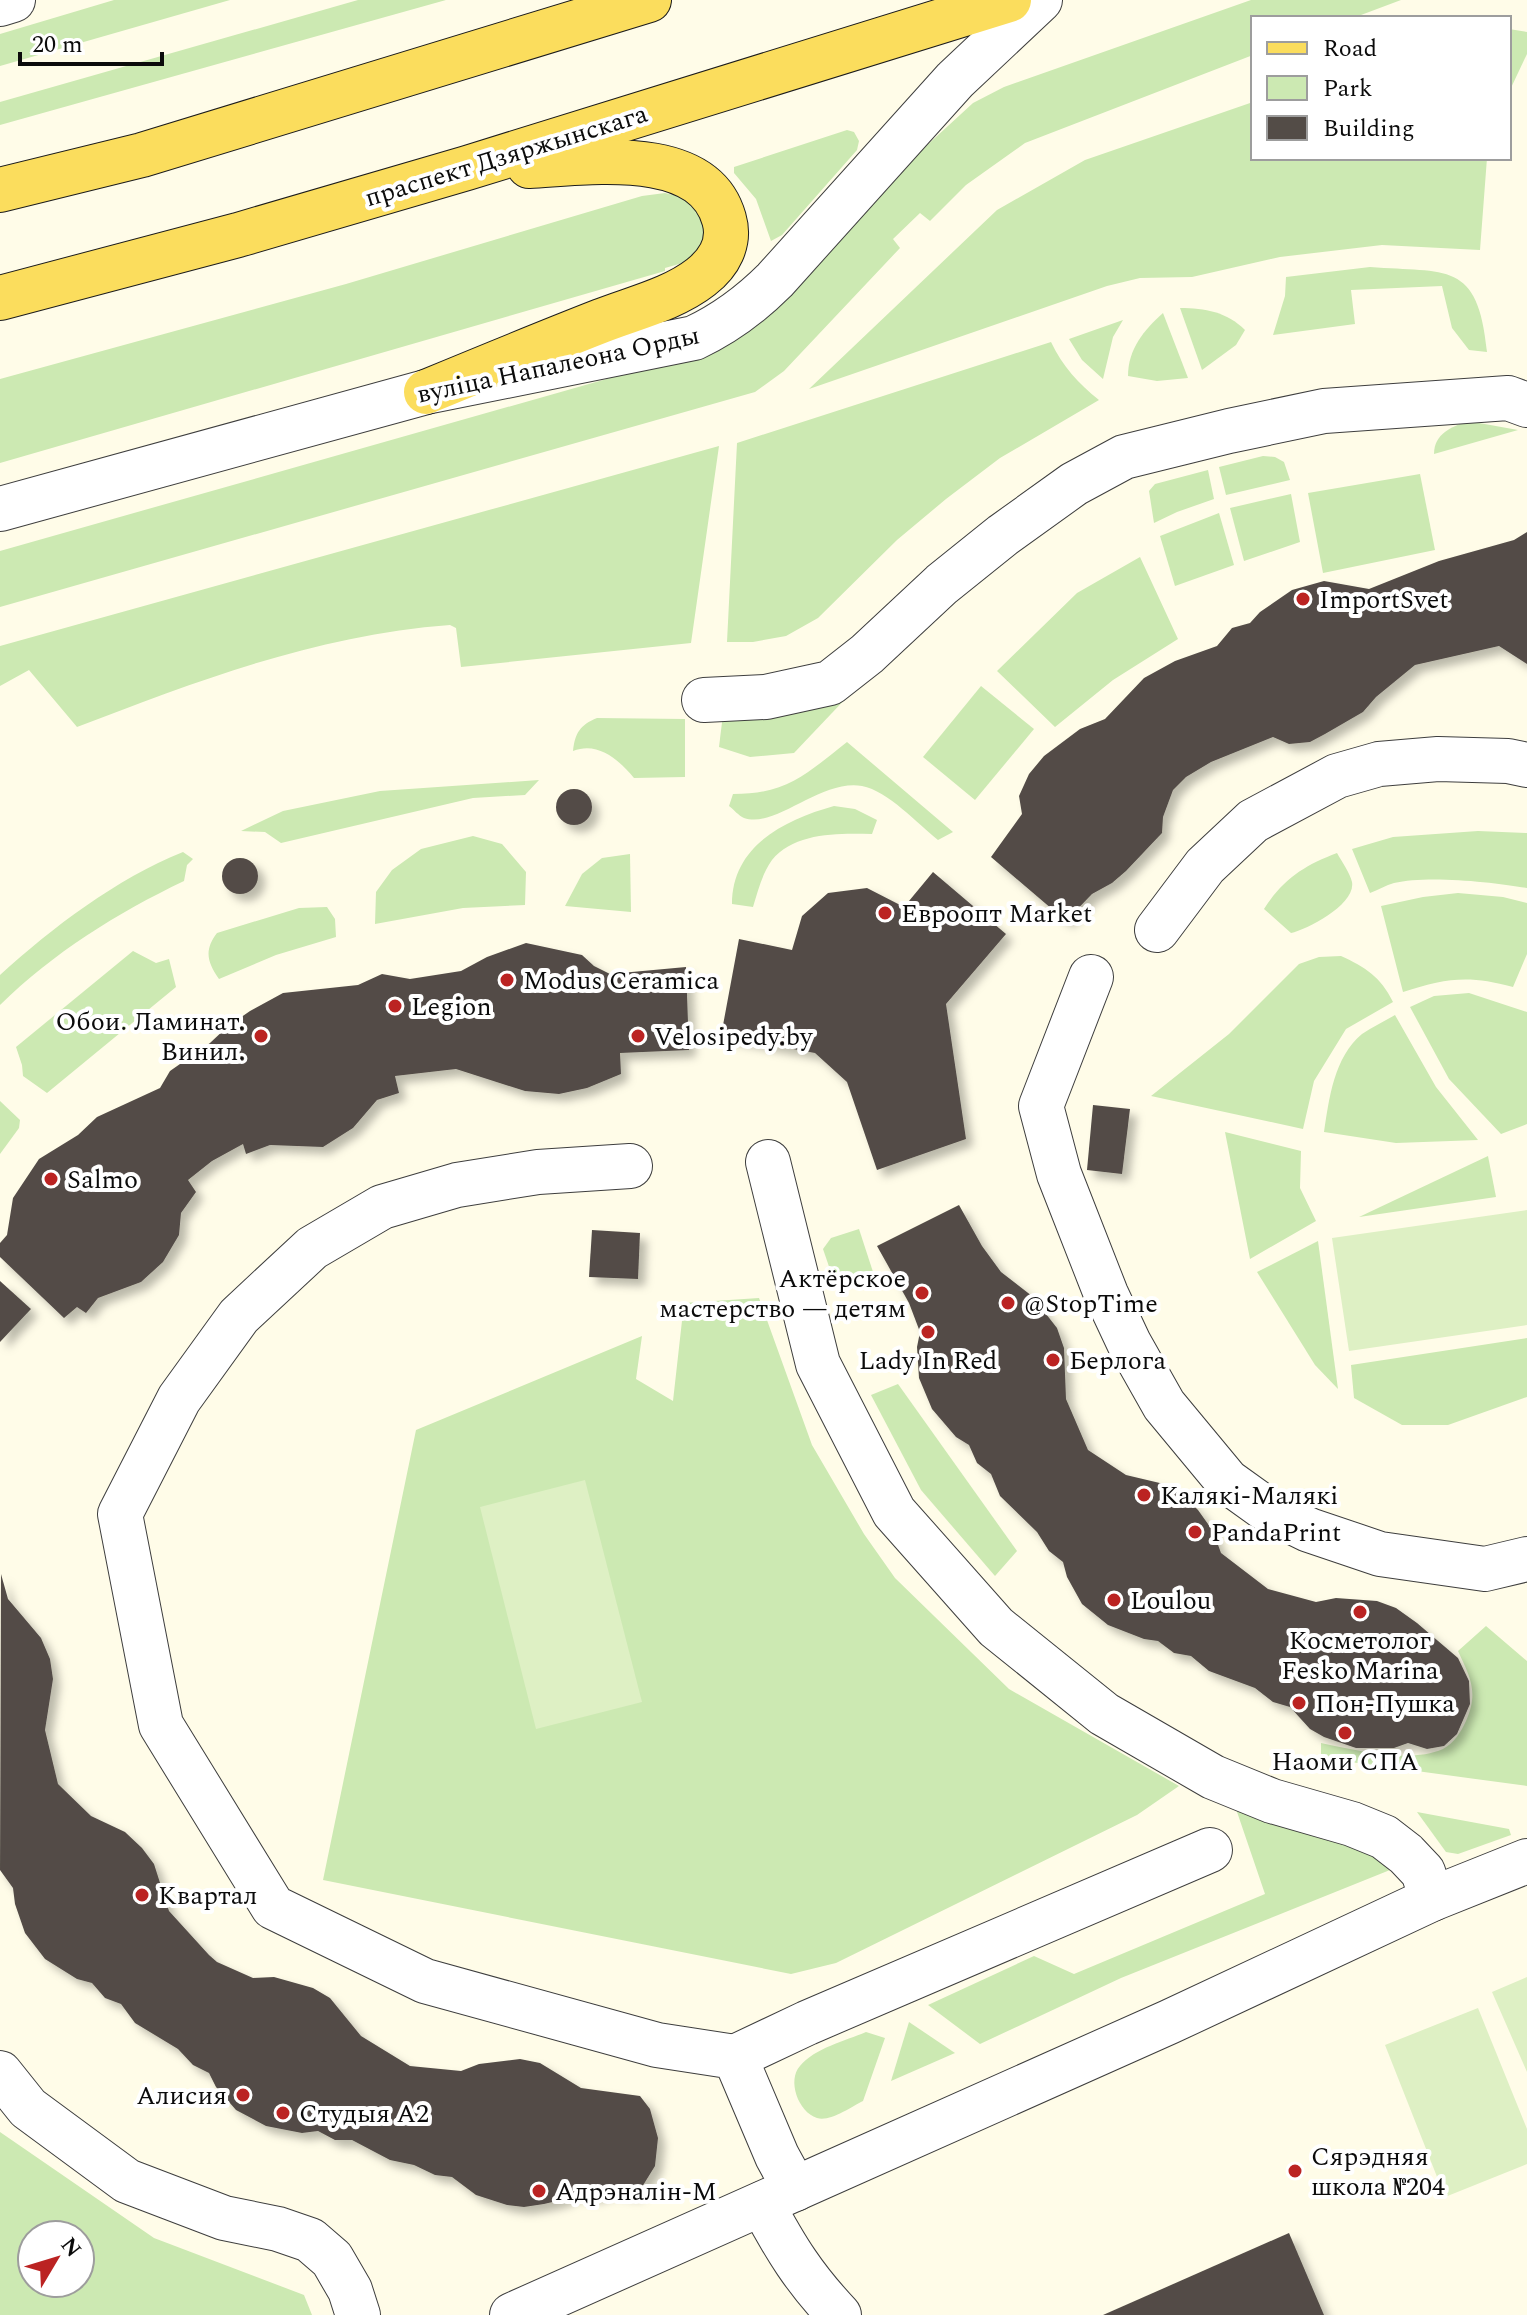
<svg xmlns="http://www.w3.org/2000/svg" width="1527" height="2315" font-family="Spectral,serif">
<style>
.green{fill:#cce9b2;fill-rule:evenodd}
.pitch{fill:#def0c4}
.building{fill:#534c47;filter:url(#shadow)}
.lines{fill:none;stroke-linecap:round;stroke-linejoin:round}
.minor-casing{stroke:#3e3e3e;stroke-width:46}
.major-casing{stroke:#1c1c1c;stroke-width:46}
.minor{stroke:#fff;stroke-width:44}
.major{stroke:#fbdd5d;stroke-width:44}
.poi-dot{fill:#bb2322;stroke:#fff;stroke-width:3}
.labels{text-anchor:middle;stroke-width:8;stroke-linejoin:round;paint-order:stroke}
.street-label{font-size:26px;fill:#0b0b0b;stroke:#fff}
.poi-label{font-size:26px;fill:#0b0b0b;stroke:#fff;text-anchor:start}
</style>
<defs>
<filter id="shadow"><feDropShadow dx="7" dy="7" stdDeviation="4" flood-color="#0004"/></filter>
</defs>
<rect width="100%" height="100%" fill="#fffce8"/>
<!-- green -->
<g class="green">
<polygon points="114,0 230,0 0,66 0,34"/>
<polygon points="358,0 446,0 0,125 0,102"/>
<polygon points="1251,0 1401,0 1353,18 1253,18 1253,55 1025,143 966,185 930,221 920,213 893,239 900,248 784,371 755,392 0,607 0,551 698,353 921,146 924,148 973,103 1004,87"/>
<polygon points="1509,29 1527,32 1527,54 1509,92"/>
<polygon points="1253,102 1253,158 1487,158 1480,250 1382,245 1280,257 1192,277 1140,278 1107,286 809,389 997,210 1085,160"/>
<polygon points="847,130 854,132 859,141 857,150 782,235 771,241 756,199 734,173 734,167"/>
<polygon points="665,193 686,198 715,234 686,262 665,268 665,271 0,463 0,379 346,284 642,196"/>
<path d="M1370 267C1447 273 1478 260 1487 352L1469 350 1452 328 1442 286 1351 290 1355 324 1273 335 1285 296 1286 277Z"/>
<path d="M1180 308C1205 308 1227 312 1245 330L1236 345 1202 370Z"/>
<path d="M1163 313 1188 378 1157 381 1128 376C1128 349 1144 330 1163 313Z"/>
<polygon points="1123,320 1113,337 1103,379 1082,360 1069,339"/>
<path d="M1051 342C1063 367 1078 383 1099 400L1000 458 946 499 897 540 818 618 786 636 753 642H727L737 443Z"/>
<path d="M1468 421 1518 430 1434 454C1434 434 1451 427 1468 421Z"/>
<path d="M719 446 691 643 461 667 456 628 450 625C317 635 200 680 77 727L29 670 0 686V646Z"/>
<polygon points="1263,456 1275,457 1284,462 1290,480 1226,495 1219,467"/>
<polygon points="1208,470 1214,499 1177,512 1154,523 1149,491 1155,484"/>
<polygon points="1420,474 1435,550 1323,573 1308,493"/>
<polygon points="1291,494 1300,542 1244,561 1230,508"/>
<polygon points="1219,513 1234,565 1175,586 1160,536"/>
<polygon points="1140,557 1178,639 1113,680 1055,727 997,671 1077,593"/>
<polygon points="981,686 1034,729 975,800 923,757"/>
<polygon points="850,694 794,753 750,757 719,747 723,714"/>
<path d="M597 718 685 719V777L634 778C619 760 598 741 573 751 575 733 580 725 597 718Z"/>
<path d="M847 742 953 832 938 840C918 824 888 791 862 786 820 779 776 829 744 818 739 816 733 809 729 806L733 794C788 794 806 774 847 742Z"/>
<polygon points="539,780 525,795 473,798 281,843 265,832 241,831 283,811 380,791"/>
<path d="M834 806 855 809 877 820 872 834C840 833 794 832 772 860 762 874 758 891 753 907L732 904C732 846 784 820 834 806Z"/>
<path d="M1478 831 1527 833V888C1493 882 1427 875 1394 883 1386 885 1378 890 1370 893L1352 849 1393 837Z"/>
<polygon points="473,836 502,844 526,872 525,905 463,908 375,924 376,892 392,870 421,849"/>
<path d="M183 852 193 859 187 865 184 881C117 913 53 953 0 1005V975C53 927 116 879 183 852Z"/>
<path d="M1337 853C1342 862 1350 873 1352 882 1356 904 1308 929 1291 933L1264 909C1283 879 1305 865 1337 853Z"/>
<polygon points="630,854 631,912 565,906 582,874 602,858"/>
<path d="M1458 893 1503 897 1527 903V954L1513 987C1469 975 1446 978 1403 992L1381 906 1423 897Z"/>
<path d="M327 907 335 919 336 937 276 955 219 979C207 962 204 950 217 933L299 908Z"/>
<polygon points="133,951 156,963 169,959 176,987 47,1093 23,1076 22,1065 16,1047"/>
<path d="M1341 956C1365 967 1381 977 1393 1002L1346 1029 1314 1081 1303 1129 1151 1096 1229 1034 1299 964 1319 957Z"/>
<polygon points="1469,993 1527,1012 1527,1124 1501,1134 1449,1079 1410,1007 1434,996"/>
<path d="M1395 1015 1436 1087 1478 1140 1396 1143 1324 1132C1329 1099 1334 1057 1362 1034 1372 1027 1385 1021 1395 1015Z"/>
<polygon points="0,1101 20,1120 19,1128 0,1154"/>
<polygon points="1225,1132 1301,1151 1300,1188 1316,1221 1250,1259"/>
<polygon points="1488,1156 1496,1197 1359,1217"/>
<polygon points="859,1229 874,1275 836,1287 823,1249 831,1238"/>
<polygon points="1318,1241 1338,1389 1315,1365 1257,1272"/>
<polygon points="759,1298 812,1445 864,1534 895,1578 1009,1689 1179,1786 1137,1815 836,1963 791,1974 323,1880 416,1430 642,1336 636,1379 673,1401 684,1303"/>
<polygon points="1527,1338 1527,1397 1448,1425 1402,1425 1354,1398 1351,1365"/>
<polygon points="898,1384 1017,1551 995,1576 921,1490 871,1395"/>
<path d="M1486 1626 1527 1661V1786L1321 1758V1743C1355 1750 1409 1764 1443 1749 1454 1743 1461 1732 1466 1721 1479 1692 1470 1677 1458 1651Z"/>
<polygon points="1235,1806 1342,1831 1390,1870 1121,1978 980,2044 928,2005 1034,1956 1074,1974 1265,1894"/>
<polygon points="1417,1812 1509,1829 1511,1835 1458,1854 1446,1852"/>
<polygon points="909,2022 955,2053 891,2081"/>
<path d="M866 2032 885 2038 863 2101C851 2107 830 2122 817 2118 798 2112 787 2080 800 2066 815 2048 845 2041 866 2032Z"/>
<path d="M0 2132 154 2238 304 2295 312 2315H0ZM80 2235V2283H32V2235Z"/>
</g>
<!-- pitch -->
<g class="pitch">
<polygon points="1527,1210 1527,1325 1349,1351 1332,1238"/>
<polygon points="585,1480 642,1702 536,1729 480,1507"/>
<polygon points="1527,1977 1527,2072 1492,1992"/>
<polygon points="1478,2008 1527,2129 1527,2164 1445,2197 1385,2045"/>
</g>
<!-- building -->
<g class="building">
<polygon points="1527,532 1527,664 1499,646 1415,665 1376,697 1363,712 1325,734 1310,742 1289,744 1273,737 1211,762 1186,777 1173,790 1163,817 1162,833 1126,871 1112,883 1092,894 1066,921 991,857 1022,814 1019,796 1029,774 1044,756 1080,729 1105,719 1144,678 1175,661 1217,646 1232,628 1250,623 1260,612 1292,590 1324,581 1369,589 1439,561 1514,540"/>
<circle cx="574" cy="807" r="18"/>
<circle cx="240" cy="876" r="18"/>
<polygon points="933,872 1006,934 946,1004 966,1139 877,1170 847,1082 815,1053 721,1036 739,939 792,950 802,916 828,893 867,888 904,907"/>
<polygon points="526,943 582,955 594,966 610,974 686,967 689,1050 620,1053 621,1074 587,1088 559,1094 525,1091 456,1069 395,1076 399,1093 377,1100 353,1128 323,1147 270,1145 246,1154 243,1144 212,1161 188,1180 196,1192 181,1213 179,1235 163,1262 141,1282 98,1298 86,1313 77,1307 64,1318 0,1257 0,1243 7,1235 13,1198 39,1159 78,1135 97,1117 160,1088 170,1071 210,1043 227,1027 250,1011 283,993 358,985 382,974 410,979 461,971 487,957"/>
<polygon points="1093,1105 1130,1109 1122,1174 1087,1170"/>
<polygon points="959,1205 982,1246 1001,1272 1032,1296 1057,1328 1064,1348 1066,1399 1088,1450 1126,1475 1164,1484 1184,1496 1198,1510 1213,1531 1221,1553 1268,1589 1316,1602 1336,1598 1377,1601 1396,1608 1417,1623 1458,1658 1469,1681 1470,1704 1457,1734 1444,1746 1427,1749 1408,1743 1394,1748 1356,1748 1324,1737 1310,1729 1290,1707 1273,1702 1255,1688 1209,1671 1191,1656 1174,1653 1158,1641 1144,1639 1108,1625 1082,1604 1067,1577 1063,1562 1049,1551 1037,1532 1000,1496 991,1474 977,1463 969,1445 956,1437 932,1409 919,1378 917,1347 920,1332 909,1303 877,1246"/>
<polygon points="592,1230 640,1233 638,1279 589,1277"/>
<polygon points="0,1281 31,1309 0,1342"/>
<polygon points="1,1574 8,1599 41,1638 50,1659 53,1679 45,1730 58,1784 91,1816 125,1832 142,1848 154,1864 169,1911 209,1955 217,1962 253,1978 274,1977 313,1988 330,1998 361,2036 410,2066 461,2071 479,2064 520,2059 540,2063 581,2088 640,2096 650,2109 658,2138 655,2166 642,2187 633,2194 610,2190 593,2196 574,2193 561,2200 544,2204 524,2207 507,2205 476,2195 452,2177 435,2175 414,2165 390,2160 352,2140 335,2140 318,2131 302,2133 266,2126 236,2110 216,2087 209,2073 193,2065 178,2049 135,2023 121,2004 105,1998 92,1983 77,1979 45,1959 25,1933 15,1904 13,1888 0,1870"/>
<polygon points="1289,2233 1324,2315 1103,2315"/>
</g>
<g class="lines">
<defs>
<g id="minor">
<polyline points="0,4 13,0"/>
<path d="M0 509 426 392 694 338C726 323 750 305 775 280L955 80 1040 0"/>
<polyline points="704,700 766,697 830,683 867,654 942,584 1003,535 1074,484 1124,457 1229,431 1324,411 1508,398 1527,405"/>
<polyline points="1157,930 1205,866 1253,821 1337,776 1379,764 1438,759 1508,761 1527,765"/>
<polyline points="1091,977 1041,1106 1059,1174 1106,1294 1129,1343 1164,1405 1227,1481 1266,1509 1309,1530 1380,1554 1485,1569 1527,1559"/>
<polyline points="768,1162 818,1364 894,1512 996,1627 1104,1714 1213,1777 1272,1801 1352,1824 1384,1837 1406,1854 1423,1872 1432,1899"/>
<polyline points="630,1166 538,1172 457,1185 382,1207 312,1248 239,1316 179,1399 120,1514 161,1725 273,1907 425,1981 657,2045 735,2057 777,2156 795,2189"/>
<polyline points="735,2057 807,2023 1210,1850"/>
<polyline points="0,2073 28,2108 127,2181 224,2218 278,2229 310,2240 332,2259 350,2290 358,2315"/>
<path d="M762 2204C786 2249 804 2278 839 2315"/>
<polyline points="512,2315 1169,2022 1432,1899 1527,1861"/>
</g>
<g id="major">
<polyline points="0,190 142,155 649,0"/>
<polyline points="0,298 238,235 467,168 1009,0"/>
<path d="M426 392C484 368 542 344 601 321 634 308 673 299 701 277 719 263 731 243 724 219 703 145 588 163 529 166"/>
</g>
</defs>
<!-- minor casing -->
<use href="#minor" class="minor-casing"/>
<!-- major casing -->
<use href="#major" class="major-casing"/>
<!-- minor -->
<use href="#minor" class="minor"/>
<!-- major -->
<use href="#major" class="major"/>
</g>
<!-- markers -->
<g class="poi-dot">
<circle cx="1303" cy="599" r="8"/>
<circle cx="885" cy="913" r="8"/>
<circle cx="507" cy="980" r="8"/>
<circle cx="395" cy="1006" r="8"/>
<circle cx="261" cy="1036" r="8"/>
<circle cx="638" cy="1036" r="8"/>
<circle cx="51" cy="1179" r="8"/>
<circle cx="922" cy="1293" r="8"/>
<circle cx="1008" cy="1303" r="8"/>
<circle cx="928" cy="1332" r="8"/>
<circle cx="1053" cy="1360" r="8"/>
<circle cx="1144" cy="1495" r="8"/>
<circle cx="1195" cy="1532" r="8"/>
<circle cx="1114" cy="1600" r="8"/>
<circle cx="1360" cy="1612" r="8"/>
<circle cx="1299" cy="1703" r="8"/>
<circle cx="1345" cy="1733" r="8"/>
<circle cx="142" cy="1895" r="8"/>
<circle cx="243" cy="2095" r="8"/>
<circle cx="283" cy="2113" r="8"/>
<circle cx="1295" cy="2171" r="8"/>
<circle cx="539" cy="2191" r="8"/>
</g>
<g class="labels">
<!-- street labels -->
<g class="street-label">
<text transform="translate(506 155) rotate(-17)" y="9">праспект Дзяржынскага</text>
<text transform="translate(558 364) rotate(-12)" y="9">вуліца Напалеона Орды</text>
</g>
<!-- poi labels -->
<g class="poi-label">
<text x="1319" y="608">ImportSvet</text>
<text x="901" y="922">Евроопт Market</text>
<text x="523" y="989">Modus Ceramica</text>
<text x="411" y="1015">Legion</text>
<text x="245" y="1030" text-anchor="end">Обои. Ламинат.<tspan x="245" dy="30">Винил.</tspan></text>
<text x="654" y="1045">Velosipedy.by</text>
<text x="67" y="1188">Salmo</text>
<text x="906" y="1287" text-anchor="end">Актёрское<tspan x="906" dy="30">мастерство — детям</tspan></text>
<text x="1024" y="1312">@StopTime</text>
<text x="928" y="1369" text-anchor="middle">Lady In Red</text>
<text x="1069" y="1369">Берлога</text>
<text x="1160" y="1504">Калякі-Малякі</text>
<text x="1211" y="1541">PandaPrint</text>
<text x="1130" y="1609">Loulou</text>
<text x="1360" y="1649" text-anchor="middle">Косметолог<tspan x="1360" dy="30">Fesko Marina</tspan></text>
<text x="1315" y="1712">Пон-Пушка</text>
<text x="1345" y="1770" text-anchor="middle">Наоми СПА</text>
<text x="158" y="1904">Квартал</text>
<text x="227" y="2104" text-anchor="end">Алисия</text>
<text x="299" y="2122">Студыя А2</text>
<text x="1311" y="2165">Сярэдняя<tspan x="1311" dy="30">школа №204</tspan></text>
<text x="555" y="2200">Адрэналін-М</text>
</g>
</g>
<!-- legend -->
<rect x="1251" y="16" width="260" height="144" fill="#ffffff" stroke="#9d9d9d" stroke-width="2"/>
<rect x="1267" y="42" width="40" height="12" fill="#fbdd5d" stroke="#9d9d9d" stroke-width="2"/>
<text x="1323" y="56" font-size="24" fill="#0b0b0b">Road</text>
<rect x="1267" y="76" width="40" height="24" fill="#cce9b2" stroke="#9d9d9d" stroke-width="2"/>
<text x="1323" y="96" font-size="24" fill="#0b0b0b">Park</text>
<rect x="1267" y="116" width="40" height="24" fill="#534c47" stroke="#9d9d9d" stroke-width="2"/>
<text x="1323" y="136" font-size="24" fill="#0b0b0b">Building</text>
<!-- north arrow -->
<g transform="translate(56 2259) rotate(52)"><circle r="38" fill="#ffffff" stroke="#9d9d9d" stroke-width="2"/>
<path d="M0-6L14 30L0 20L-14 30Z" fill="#bb2322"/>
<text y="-12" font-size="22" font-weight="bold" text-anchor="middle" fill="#0b0b0b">N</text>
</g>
<!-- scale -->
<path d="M20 52v12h142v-12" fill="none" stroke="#0b0b0b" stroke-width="4"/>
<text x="32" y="52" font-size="24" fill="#0b0b0b" stroke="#ffffff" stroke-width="6" paint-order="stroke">20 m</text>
</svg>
